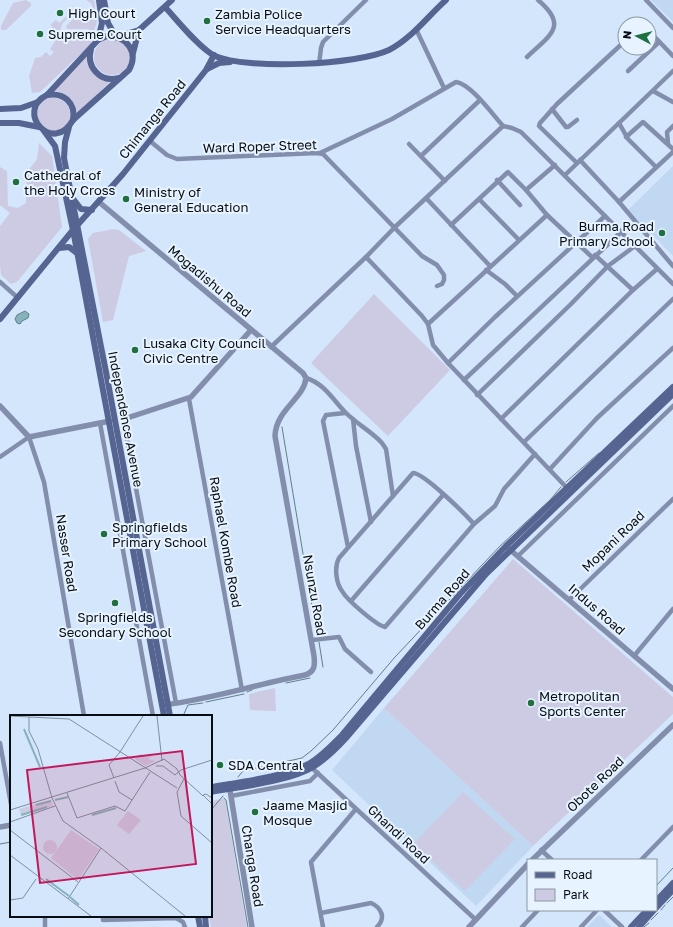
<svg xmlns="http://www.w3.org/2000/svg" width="673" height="927" font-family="'Golos Text',sans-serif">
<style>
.built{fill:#c0d8f1}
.green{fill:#cdcbe4}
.water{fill:#85b2bb;stroke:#5f8089}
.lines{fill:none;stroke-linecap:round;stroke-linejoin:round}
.stream{stroke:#5f8089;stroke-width:1}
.minor{stroke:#838ead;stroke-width:4.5}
.tertiary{stroke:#838ead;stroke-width:5.5}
.secondary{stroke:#556491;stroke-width:6}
.poi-dot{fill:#1e7041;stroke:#e7f3ff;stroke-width:1.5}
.labels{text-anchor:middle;stroke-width:4;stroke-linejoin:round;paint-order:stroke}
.poi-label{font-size:13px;fill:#070d13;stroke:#e7f3ff;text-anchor:start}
.street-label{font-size:13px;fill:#070d13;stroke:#e7f3ff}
.inset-river{fill:none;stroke:#85b2bb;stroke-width:2}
.inset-road{fill:none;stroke:#818f9e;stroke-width:1}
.view{fill:#c2185b;fill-opacity:0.15;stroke:#c2185b;stroke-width:2}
.inset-edge{fill:none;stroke:#070d13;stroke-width:2}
</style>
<rect width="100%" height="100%" fill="#d3e6fb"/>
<!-- built -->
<g class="built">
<polygon points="651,0 673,0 673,22"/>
<polygon points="673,166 673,256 628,210"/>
<polygon points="384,708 533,846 476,906 332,770"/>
<polygon points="599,915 612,927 587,927"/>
</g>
<!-- green -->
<g class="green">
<polygon points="26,0 31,3 31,6 6,30 1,30 1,26 13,3"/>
<polygon points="86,0 94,0 97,22 94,31 87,29 67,29 66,26 77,15 82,19 92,10 92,4"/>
<polygon points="66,17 68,18 62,24 60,31 48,37 47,35 52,29 51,24 56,20 59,23"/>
<polygon points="80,33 91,37 92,40 90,45 40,92 32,93 29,76 35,58 41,57 46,52 50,56 54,52 50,49 58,37 66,34"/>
<circle cx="112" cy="57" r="18"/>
<path d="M87 56C89 70 96 80 110 82L77 114C75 101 67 91 53 91Z"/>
<path d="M49 97C63 98 73 105 70 120L61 131 48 132 35 117 41 102Z"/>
<polygon points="39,143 52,156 62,227 17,282 11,284 1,275 0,265 0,226 10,213 0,205 0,167 7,171 8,206 18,208 26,203 27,172 37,159"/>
<polygon points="114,229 119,230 146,251 129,256 113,320 103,322 88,239 93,233"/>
<polygon points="374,294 450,370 388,436 311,363"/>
<polygon points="513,559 673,697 673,714 533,846 384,708"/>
<polygon points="275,688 276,711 250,710 249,694"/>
<polygon points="463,792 515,839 465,891 413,844"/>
<polygon points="225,798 247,927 211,927 209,916 211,916 211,801"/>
</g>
<!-- water -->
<polygon class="water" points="25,311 29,314 28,318 22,321 20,324 17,323 15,319 17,315"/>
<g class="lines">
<!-- stream -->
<g class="stream">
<polyline points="282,427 309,590"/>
<polyline points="566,482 599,453"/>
<polyline points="310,595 314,617"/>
<polyline points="315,623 317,636"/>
<polyline points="319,642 323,667"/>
<polyline points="286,683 310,678"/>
<polyline points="247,692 252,690"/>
<polyline points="206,702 244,694"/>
<polyline points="183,716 188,705 203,703"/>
<polyline points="238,777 243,771 302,758 311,751 333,730 395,657 500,546 550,500 561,487"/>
<polyline points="224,798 226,800 248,927"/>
<polyline points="211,810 223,796"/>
<polyline points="0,844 11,842"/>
<polyline points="656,886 673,868"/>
<polyline points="667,903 673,897"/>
<polyline points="661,910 665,905"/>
<polyline points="651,920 658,913"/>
<polyline points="644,927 649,923"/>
</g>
<!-- minor -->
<g class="minor">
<polyline points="646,0 673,28"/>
<polyline points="416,29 444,88"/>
<polyline points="649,31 673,56"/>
<path d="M527 57C550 35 569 26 538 0"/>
<polyline points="319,64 321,48 323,42 366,0"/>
<polyline points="628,71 659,42"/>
<polyline points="653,91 673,102"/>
<polyline points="552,109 566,127 568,127 577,120"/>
<polyline points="619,123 628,139 656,167"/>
<polyline points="626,137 643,122 673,149"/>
<polyline points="150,141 167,155 177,159 317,153 323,154 422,256 437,265 444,275 444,280 442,284 437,286"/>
<polyline points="409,144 445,181"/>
<polyline points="668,144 667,132 673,126"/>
<polyline points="673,152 619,202 673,266"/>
<path d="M320 153 392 119 456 82C471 84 493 115 503 126"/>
<polyline points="421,156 480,100"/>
<polyline points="580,160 619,202"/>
<polyline points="577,163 539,126 540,123 557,104 625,41"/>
<polyline points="565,175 673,71"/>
<polyline points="497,180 520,205"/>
<polyline points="526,190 555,165"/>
<polyline points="427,199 490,266"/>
<polyline points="479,199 519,240"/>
<polyline points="451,225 508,172 526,190 547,215 593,258"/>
<polyline points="595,255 633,290"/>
<polyline points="366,257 422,316 428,324 433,345 448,363 567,488"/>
<polyline points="486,270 505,284 517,296"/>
<polyline points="0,282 18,298"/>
<polyline points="428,324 547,215"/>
<polyline points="271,347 366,257 395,227 503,126 512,128 521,132 673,284"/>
<polyline points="448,363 495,317 605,216"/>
<path d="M306 378C325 384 333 400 346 413 357 424 372 432 382 443L386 449 393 496"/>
<polyline points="464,380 621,232"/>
<polyline points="477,395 570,305 608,266 635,246"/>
<polyline points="189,399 242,690"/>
<polyline points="345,413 326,415 323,421 348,547"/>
<polyline points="127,418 124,424 176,703"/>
<polyline points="353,419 356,446 371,522"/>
<polyline points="501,419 633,290 657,269"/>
<polyline points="100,423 153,716"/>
<polyline points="524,442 673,299"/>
<polyline points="0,457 29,437 44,482 84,716"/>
<polyline points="550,469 597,418 673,348"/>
<path d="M474 524C465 514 424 473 413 473L339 558C334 567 336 583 342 591 347 600 376 625 385 627L474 524 495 506 504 489 535 454"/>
<polyline points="518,556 673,406"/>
<polyline points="569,600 673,499"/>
<polyline points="351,601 443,495"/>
<polyline points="312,640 339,637 345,649 371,672"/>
<polyline points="634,656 673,609"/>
<polyline points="0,743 11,804"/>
<polyline points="311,767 476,920"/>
<polyline points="231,796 310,781 318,773"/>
<polyline points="541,850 552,860"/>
<polyline points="641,860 673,827"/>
<polyline points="604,910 622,927"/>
<path d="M321 913 371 903C382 908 386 918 377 927"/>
<polyline points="45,916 45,927"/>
<polyline points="103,916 103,920 176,918 183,922 185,927"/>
<polyline points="323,927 311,862 356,809"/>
<polyline points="522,927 538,910"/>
<polyline points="581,927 597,910"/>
</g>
<!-- tertiary -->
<g class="tertiary">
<path d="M99 202 303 373 306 378C304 399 276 409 275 436L314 656C315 665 315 672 305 675 257 684 213 699 164 705"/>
<polyline points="0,406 29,437 110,421"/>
<polyline points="127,418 191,397 251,330"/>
<polyline points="508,548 673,689"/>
<polyline points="229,784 252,927"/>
<polyline points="0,827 11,825"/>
<polyline points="532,860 673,725"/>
<polyline points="469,927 528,864"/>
</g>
<!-- secondary -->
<g class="secondary">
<polyline points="104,0 108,23 116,37"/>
<path d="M165 7C177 20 200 49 215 56 247 70 357 65 389 50 411 39 428 16 446 0"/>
<path d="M107 36C127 36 139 52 129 70L73 120C53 156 14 111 47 95L98 40Z"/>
<polyline points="116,37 139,30 172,0"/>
<polyline points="98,40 102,23 99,0"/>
<path d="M91 49C86 67 100 83 119 78"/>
<polyline points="133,53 139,30"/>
<polyline points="207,69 219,63 230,62"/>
<path d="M47 95C64 92 76 103 73 120"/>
<polyline points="0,109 21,108 38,102"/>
<polyline points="0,123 19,123 39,127"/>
<polyline points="69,127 65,142 64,158 106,372 170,716"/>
<polyline points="44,131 55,146 73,230 164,716"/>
<polyline points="74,200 81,209 92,210"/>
<polyline points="59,248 69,247 77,253"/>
<polyline points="0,319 73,230 123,174 206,70 214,55"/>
<path d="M211 787C240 782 285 777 310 763 322 756 332 745 342 735L460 594 506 546 673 387"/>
<path d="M211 792C238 787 291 781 313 767 326 759 336 749 346 738L486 574 673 394"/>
<polyline points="656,901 673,883"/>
<polyline points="656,908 673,890"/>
<polyline points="198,916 200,927"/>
<polyline points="205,916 206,927"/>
<polyline points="631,927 647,910"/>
<polyline points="639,927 654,910"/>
</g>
</g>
<!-- markers -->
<g class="poi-dot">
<circle cx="60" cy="13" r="4"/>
<circle cx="207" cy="21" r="4"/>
<circle cx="40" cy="34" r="4"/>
<circle cx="16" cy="182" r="4"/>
<circle cx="126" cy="199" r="4"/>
<circle cx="662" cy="233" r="4"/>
<circle cx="135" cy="350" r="4"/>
<circle cx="104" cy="534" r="4"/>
<circle cx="115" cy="603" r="4"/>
<circle cx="531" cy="703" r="4"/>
<circle cx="220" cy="765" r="4"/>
<circle cx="255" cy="812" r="4"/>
</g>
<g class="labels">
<!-- poi labels -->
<g class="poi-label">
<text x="68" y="18">High Court</text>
<text x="215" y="19">Zambia Police<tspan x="215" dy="15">Service Headquarters</tspan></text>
<text x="48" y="39">Supreme Court</text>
<text x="24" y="180">Cathedral of<tspan x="24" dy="15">the Holy Cross</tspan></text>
<text x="134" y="197">Ministry of<tspan x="134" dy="15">General Education</tspan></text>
<text x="654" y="231" text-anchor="end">Burma Road<tspan x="654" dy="15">Primary School</tspan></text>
<text x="143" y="348">Lusaka City Council<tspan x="143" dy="15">Civic Centre</tspan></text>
<text x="112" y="532">Springfields<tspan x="112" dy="15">Primary School</tspan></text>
<text x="115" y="622" text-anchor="middle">Springfields<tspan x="115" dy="15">Secondary School</tspan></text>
<text x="539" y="701">Metropolitan<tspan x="539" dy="15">Sports Center</tspan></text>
<text x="228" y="770">SDA Central</text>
<text x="263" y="810">Jaame Masjid<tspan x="263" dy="15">Mosque</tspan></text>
</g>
<!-- street labels -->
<g class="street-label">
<text transform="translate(152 119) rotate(-51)" y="5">Chimanga Road</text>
<text transform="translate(260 146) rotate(-2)" y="5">Ward Roper Street</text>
<text transform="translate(210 281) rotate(40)" y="5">Mogadishu Road</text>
<text transform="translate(126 419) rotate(79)" y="5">Independence Avenue</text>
<text transform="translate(613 541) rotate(-44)" y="5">Mopani Road</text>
<text transform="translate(226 542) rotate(80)" y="5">Raphael Kombe Road</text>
<text transform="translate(67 553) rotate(81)" y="5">Nasser Road</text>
<text transform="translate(315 595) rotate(80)" y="5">Nsunzu Road</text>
<text transform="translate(442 599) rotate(-49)" y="5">Burma Road</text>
<text transform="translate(597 609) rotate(41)" y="5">Indus Road</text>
<text transform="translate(595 784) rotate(-44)" y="5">Obote Road</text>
<text transform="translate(399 834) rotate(43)" y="5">Ghandi Road</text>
<text transform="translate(253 866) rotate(81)" y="5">Changa Road</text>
</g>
</g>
<!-- overview -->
<g transform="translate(10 715)">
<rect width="202" height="202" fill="#d3e6fb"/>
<path d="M145 38 138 44 146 46 135 51 125 44 130 39 137 42ZM41 85 43 91 11 100 9 94ZM118 96 131 105 119 119 107 110ZM61 115 89 134 68 165 41 143ZM33 132a7 7 0 1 1 14 0a7 7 0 1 1-14 0Z" fill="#cdcbe4"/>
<path class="inset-river" d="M14 14 30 52M45 85 58 82M26 90 41 86M11 100 37 92M82 100 106 93M36 164 59 181M60 182 69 190"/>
<path class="inset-road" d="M0 1 59 4 167 73M147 1 152 46M19 2V16L28 34 42 83M110 37 133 1M146 51H153L165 60 171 55 202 45M104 63 99 50 110 37M174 64 167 77 171 101 202 128M105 66 109 77 122 85M57 78 67 103 105 91 115 96 140 57M42 83 53 106 91 133 175 201M202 83 196 79 193 80 202 89M0 95 135 53 154 44 167 54 170 60 193 81M0 107 45 91M0 115 68 167M0 140 81 201M58 184 91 133M0 185 13 183 26 164"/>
<path class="view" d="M172 36 186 149 30 168 17 55Z"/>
<rect width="202" height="202" class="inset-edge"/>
</g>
<!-- legend -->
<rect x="527" y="859" width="130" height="52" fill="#e7f3ff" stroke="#8d97a1"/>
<rect x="535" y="872" width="20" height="6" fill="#556491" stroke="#8d97a1"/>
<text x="563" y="879" font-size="12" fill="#070d13">Road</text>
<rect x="535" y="889" width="20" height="12" fill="#cdcbe4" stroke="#8d97a1"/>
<text x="563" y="899" font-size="12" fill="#070d13">Park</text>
<!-- north arrow -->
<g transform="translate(637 36) rotate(277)"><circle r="19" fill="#e7f3ff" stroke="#8d97a1"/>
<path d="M0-3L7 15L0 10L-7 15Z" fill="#1e7041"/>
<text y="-6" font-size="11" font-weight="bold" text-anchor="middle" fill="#070d13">N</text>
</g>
</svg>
